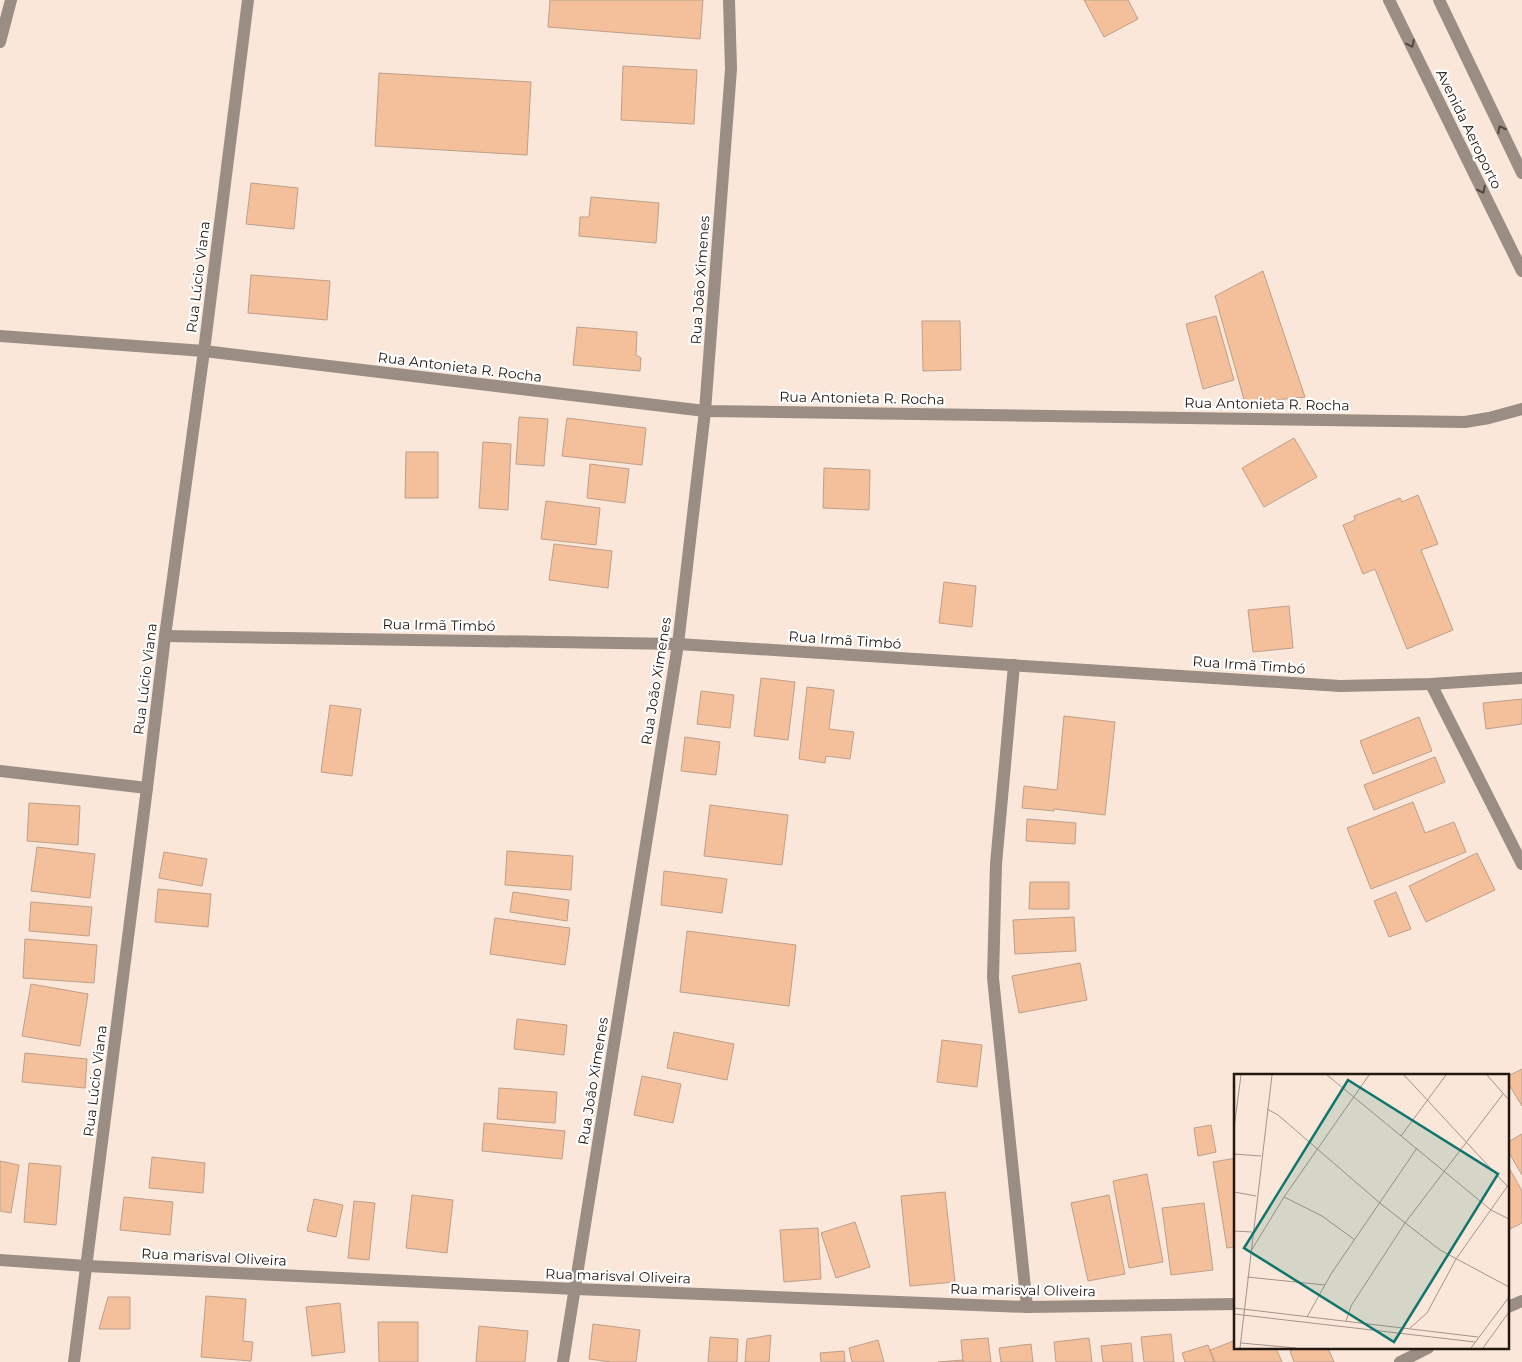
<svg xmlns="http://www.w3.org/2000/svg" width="1522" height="1362" font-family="Montserrat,sans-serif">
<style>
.building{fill:#f3c09b;stroke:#be9f8a}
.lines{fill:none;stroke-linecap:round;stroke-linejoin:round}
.minor{stroke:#9a8d83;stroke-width:12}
.oneway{stroke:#53473e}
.labels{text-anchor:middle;stroke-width:4.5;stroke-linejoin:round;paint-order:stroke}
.street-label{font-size:14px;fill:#231810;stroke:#fff}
.inset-road{fill:none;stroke:#a49489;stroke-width:1}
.view{fill:#0f766e;fill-opacity:0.15;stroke:#0f766e;stroke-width:2.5}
.inset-edge{fill:none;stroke:#231810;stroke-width:2.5}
</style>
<rect width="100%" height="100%" fill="#fae7d9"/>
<!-- building -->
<g class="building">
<polygon points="550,0 703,0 700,39 548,27"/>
<polygon points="1084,0 1128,0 1138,19 1104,37"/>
<polygon points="623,66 697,70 694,124 621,120"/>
<polygon points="379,73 531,82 527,155 375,146"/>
<polygon points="251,183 298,188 294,229 246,224"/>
<polygon points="591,197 659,203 656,243 579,236 580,217 589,217"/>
<polygon points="1263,271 1305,397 1245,403 1215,296"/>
<polygon points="251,275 330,281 327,320 248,313"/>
<polygon points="1216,316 1234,380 1203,389 1186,324"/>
<polygon points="922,321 960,321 961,370 923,371"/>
<polygon points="577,327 637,332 636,355 641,358 640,371 573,365"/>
<polygon points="519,417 548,419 544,466 516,464"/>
<polygon points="567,418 646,428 642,465 562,456"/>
<polygon points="1294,438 1317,477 1264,507 1242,468"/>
<polygon points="483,442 511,444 508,510 479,508"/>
<polygon points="406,452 438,452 438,498 405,498"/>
<polygon points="590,464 629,469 625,503 587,498"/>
<polygon points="824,468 870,470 869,510 823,508"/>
<polygon points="1418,495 1438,544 1421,550 1453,630 1407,649 1375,569 1363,574 1343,525 1355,520 1354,516 1400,498 1402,502"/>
<polygon points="546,501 600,508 596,545 541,539"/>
<polygon points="554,544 612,551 608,588 549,580"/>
<polygon points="944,582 976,586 972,627 939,623"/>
<polygon points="1289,606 1293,648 1253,652 1248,610"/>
<polygon points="761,678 795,682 788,740 754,736"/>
<polygon points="807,687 834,690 829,729 854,732 850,759 826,756 825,763 799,759"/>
<polygon points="701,691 734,695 730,728 697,724"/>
<polygon points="1522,699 1522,724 1486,729 1483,703"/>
<polygon points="330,705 361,709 352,776 321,772"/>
<polygon points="1064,716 1115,722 1105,815 1054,809 1054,811 1022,808 1024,786 1057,790"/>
<polygon points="1419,717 1432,751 1373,774 1360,741"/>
<polygon points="685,737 720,742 716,775 681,771"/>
<polygon points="1435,757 1445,782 1374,810 1364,785"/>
<polygon points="1413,802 1425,833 1454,822 1466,852 1371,889 1347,828"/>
<polygon points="29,803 80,806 78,845 27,841"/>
<polygon points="710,805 788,815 782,865 704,856"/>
<polygon points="1027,819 1076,823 1075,844 1026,841"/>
<polygon points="37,847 95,854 90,898 31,891"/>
<polygon points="507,851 573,856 571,890 505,885"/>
<polygon points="164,852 207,859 202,886 159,878"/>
<polygon points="1477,853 1495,890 1426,922 1409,886"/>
<polygon points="664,871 727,879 722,913 661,905"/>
<polygon points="1030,882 1069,882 1069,909 1029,909"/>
<polygon points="158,889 211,894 208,927 155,922"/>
<polygon points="513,892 569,900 567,921 510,912"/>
<polygon points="1396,892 1411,929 1389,937 1374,901"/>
<polygon points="31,902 92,907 89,936 29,931"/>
<polygon points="1074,917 1076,951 1015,954 1013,920"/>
<polygon points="495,918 570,928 565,965 490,954"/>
<polygon points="687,931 796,945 789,1006 680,992"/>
<polygon points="25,939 97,945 94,983 23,978"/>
<polygon points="1080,963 1087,1000 1019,1013 1012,976"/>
<polygon points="31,984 88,994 80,1046 22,1036"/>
<polygon points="517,1019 567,1025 564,1055 514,1049"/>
<polygon points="674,1032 734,1044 727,1080 667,1068"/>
<polygon points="942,1040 982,1045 977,1087 937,1082"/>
<polygon points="25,1053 87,1059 85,1088 22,1082"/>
<polygon points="1522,1069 1522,1106 1508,1083 1508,1076"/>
<polygon points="642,1076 681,1084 673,1123 634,1115"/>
<polygon points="499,1088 557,1092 555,1123 497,1119"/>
<polygon points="484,1123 565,1131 562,1159 482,1151"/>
<polygon points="1211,1125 1216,1152 1198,1156 1194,1128"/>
<polygon points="1522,1134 1522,1175 1508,1151 1508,1142"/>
<polygon points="152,1157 205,1163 203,1193 149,1188"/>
<polygon points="1236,1158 1236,1247 1227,1248 1213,1162"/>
<polygon points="0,1161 19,1165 11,1213 0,1211"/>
<polygon points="29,1163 61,1166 56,1225 24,1222"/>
<polygon points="1508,1166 1522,1191 1522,1223 1508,1230"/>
<polygon points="1147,1174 1163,1262 1129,1268 1113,1181"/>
<polygon points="945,1192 955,1282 910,1286 901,1196"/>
<polygon points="412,1195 453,1200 447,1253 406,1248"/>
<polygon points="1109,1195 1125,1274 1088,1281 1071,1203"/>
<polygon points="124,1197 173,1202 170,1235 120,1230"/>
<polygon points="314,1199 343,1205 336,1237 307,1231"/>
<polygon points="354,1201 375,1203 369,1260 348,1258"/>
<polygon points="1204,1203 1213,1270 1171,1275 1162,1208"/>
<polygon points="855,1222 870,1267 836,1278 821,1233"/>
<polygon points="818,1228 821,1279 784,1282 780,1230"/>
<polygon points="206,1296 246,1299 243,1341 253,1342 251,1361 201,1357"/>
<polygon points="108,1297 130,1297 130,1329 99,1329"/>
<polygon points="340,1303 345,1352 312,1356 306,1307"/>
<polygon points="378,1322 418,1322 418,1362 379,1362"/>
<polygon points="593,1324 640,1330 636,1362 611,1362 589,1359"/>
<polygon points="479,1326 528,1331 525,1362 476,1362"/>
<polygon points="1171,1334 1174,1362 1144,1362 1141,1337"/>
<polygon points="771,1335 769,1362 745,1362 747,1339"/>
<polygon points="710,1337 738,1339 737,1362 708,1362"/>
<polygon points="988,1338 991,1362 963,1362 961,1340"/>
<polygon points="1089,1338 1092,1362 1056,1362 1054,1342"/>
<polygon points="878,1340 884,1362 852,1362 849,1348"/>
<polygon points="1236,1340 1236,1348 1276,1348 1282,1362 1215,1362 1210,1350"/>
<polygon points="1131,1343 1133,1362 1103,1362 1101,1346"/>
<polygon points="1031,1344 1033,1362 1001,1362 999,1348"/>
<polygon points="1208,1345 1214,1362 1185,1362 1182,1353"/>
<polygon points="1297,1348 1328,1348 1334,1362 1294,1362 1290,1351"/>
<polygon points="844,1351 845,1362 821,1362 820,1353"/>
<polygon points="963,1360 963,1362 938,1362"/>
</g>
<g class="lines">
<!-- minor -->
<g class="minor">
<polyline points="1389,0 1522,271"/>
<polyline points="1439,0 1522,173"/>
<polyline points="0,42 11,0"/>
<polyline points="0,336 204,351 705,411 1465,422 1489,418 1522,409"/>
<polyline points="165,636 678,644 1340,686 1431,684 1522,678"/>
<polyline points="1014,665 996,864 993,978 1027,1307"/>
<polyline points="1431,684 1522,864"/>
<polyline points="0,771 147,788"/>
<polyline points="0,1260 87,1266 575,1289 1027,1307 1236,1304"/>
<polyline points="1508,1307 1522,1301"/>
<polyline points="74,1362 147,788 165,636 204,351 248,0"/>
<polyline points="563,1362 678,644 705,411 731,69 729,0"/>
<polyline points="1400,1362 1428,1348"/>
</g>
</g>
<!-- one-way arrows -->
<defs><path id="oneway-chevron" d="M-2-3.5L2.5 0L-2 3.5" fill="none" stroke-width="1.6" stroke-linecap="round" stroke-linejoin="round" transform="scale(1.25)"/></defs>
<g class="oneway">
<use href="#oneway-chevron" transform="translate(1411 44) rotate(64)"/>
<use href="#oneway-chevron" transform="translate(1501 129) rotate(-116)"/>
<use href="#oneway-chevron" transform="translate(1482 190) rotate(64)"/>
</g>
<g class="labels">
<!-- street labels -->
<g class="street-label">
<text transform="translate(1469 129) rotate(64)" y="5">Avenida Aeroporto</text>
<text transform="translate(198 277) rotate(-83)" y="5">Rua Lúcio Viana</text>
<text transform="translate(700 280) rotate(-86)" y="5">Rua João Ximenes</text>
<text transform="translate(460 367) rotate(7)" y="5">Rua Antonieta R. Rocha</text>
<text transform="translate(862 398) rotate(1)" y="5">Rua Antonieta R. Rocha</text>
<text transform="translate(1267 404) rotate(1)" y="5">Rua Antonieta R. Rocha</text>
<text transform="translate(439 625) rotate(1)" y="5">Rua Irmã Timbó</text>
<text transform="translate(845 640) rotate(4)" y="5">Rua Irmã Timbó</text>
<text transform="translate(1249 665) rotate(4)" y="5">Rua Irmã Timbó</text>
<text transform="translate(145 679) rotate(-83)" y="5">Rua Lúcio Viana</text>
<text transform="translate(656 681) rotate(-81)" y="5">Rua João Ximenes</text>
<text transform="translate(95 1081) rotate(-83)" y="5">Rua Lúcio Viana</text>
<text transform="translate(593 1081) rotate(-81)" y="5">Rua João Ximenes</text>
<text transform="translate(214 1257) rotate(3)" y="5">Rua marisval Oliveira</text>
<text transform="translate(618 1276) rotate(2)" y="5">Rua marisval Oliveira</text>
<text transform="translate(1023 1290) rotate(1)" y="5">Rua marisval Oliveira</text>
</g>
</g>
<!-- overview -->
<g transform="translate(1234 1074)">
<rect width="275" height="275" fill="#fae7d9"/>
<path class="inset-road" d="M93 1 257 136 275 145M170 1 274 113M253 1 275 26M33 35 44 41 147 130 206 176 275 213M0 54 7 1M167 62 212 1M0 80 27 82M0 118 22 122M50 123 88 142 121 166M0 157 18 158M17 177 50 123 135 1M13 203 91 211M0 234 244 263M0 240 241 268M73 243 97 200 183 74M112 247 117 232 171 149 269 20M176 254 193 239 222 185 275 110M7 269 62 274M6 274 38 1M237 274 275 223M249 274 275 238"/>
<path class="view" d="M114 6 264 100 160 268 10 174Z"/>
<rect width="275" height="275" class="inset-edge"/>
</g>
</svg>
